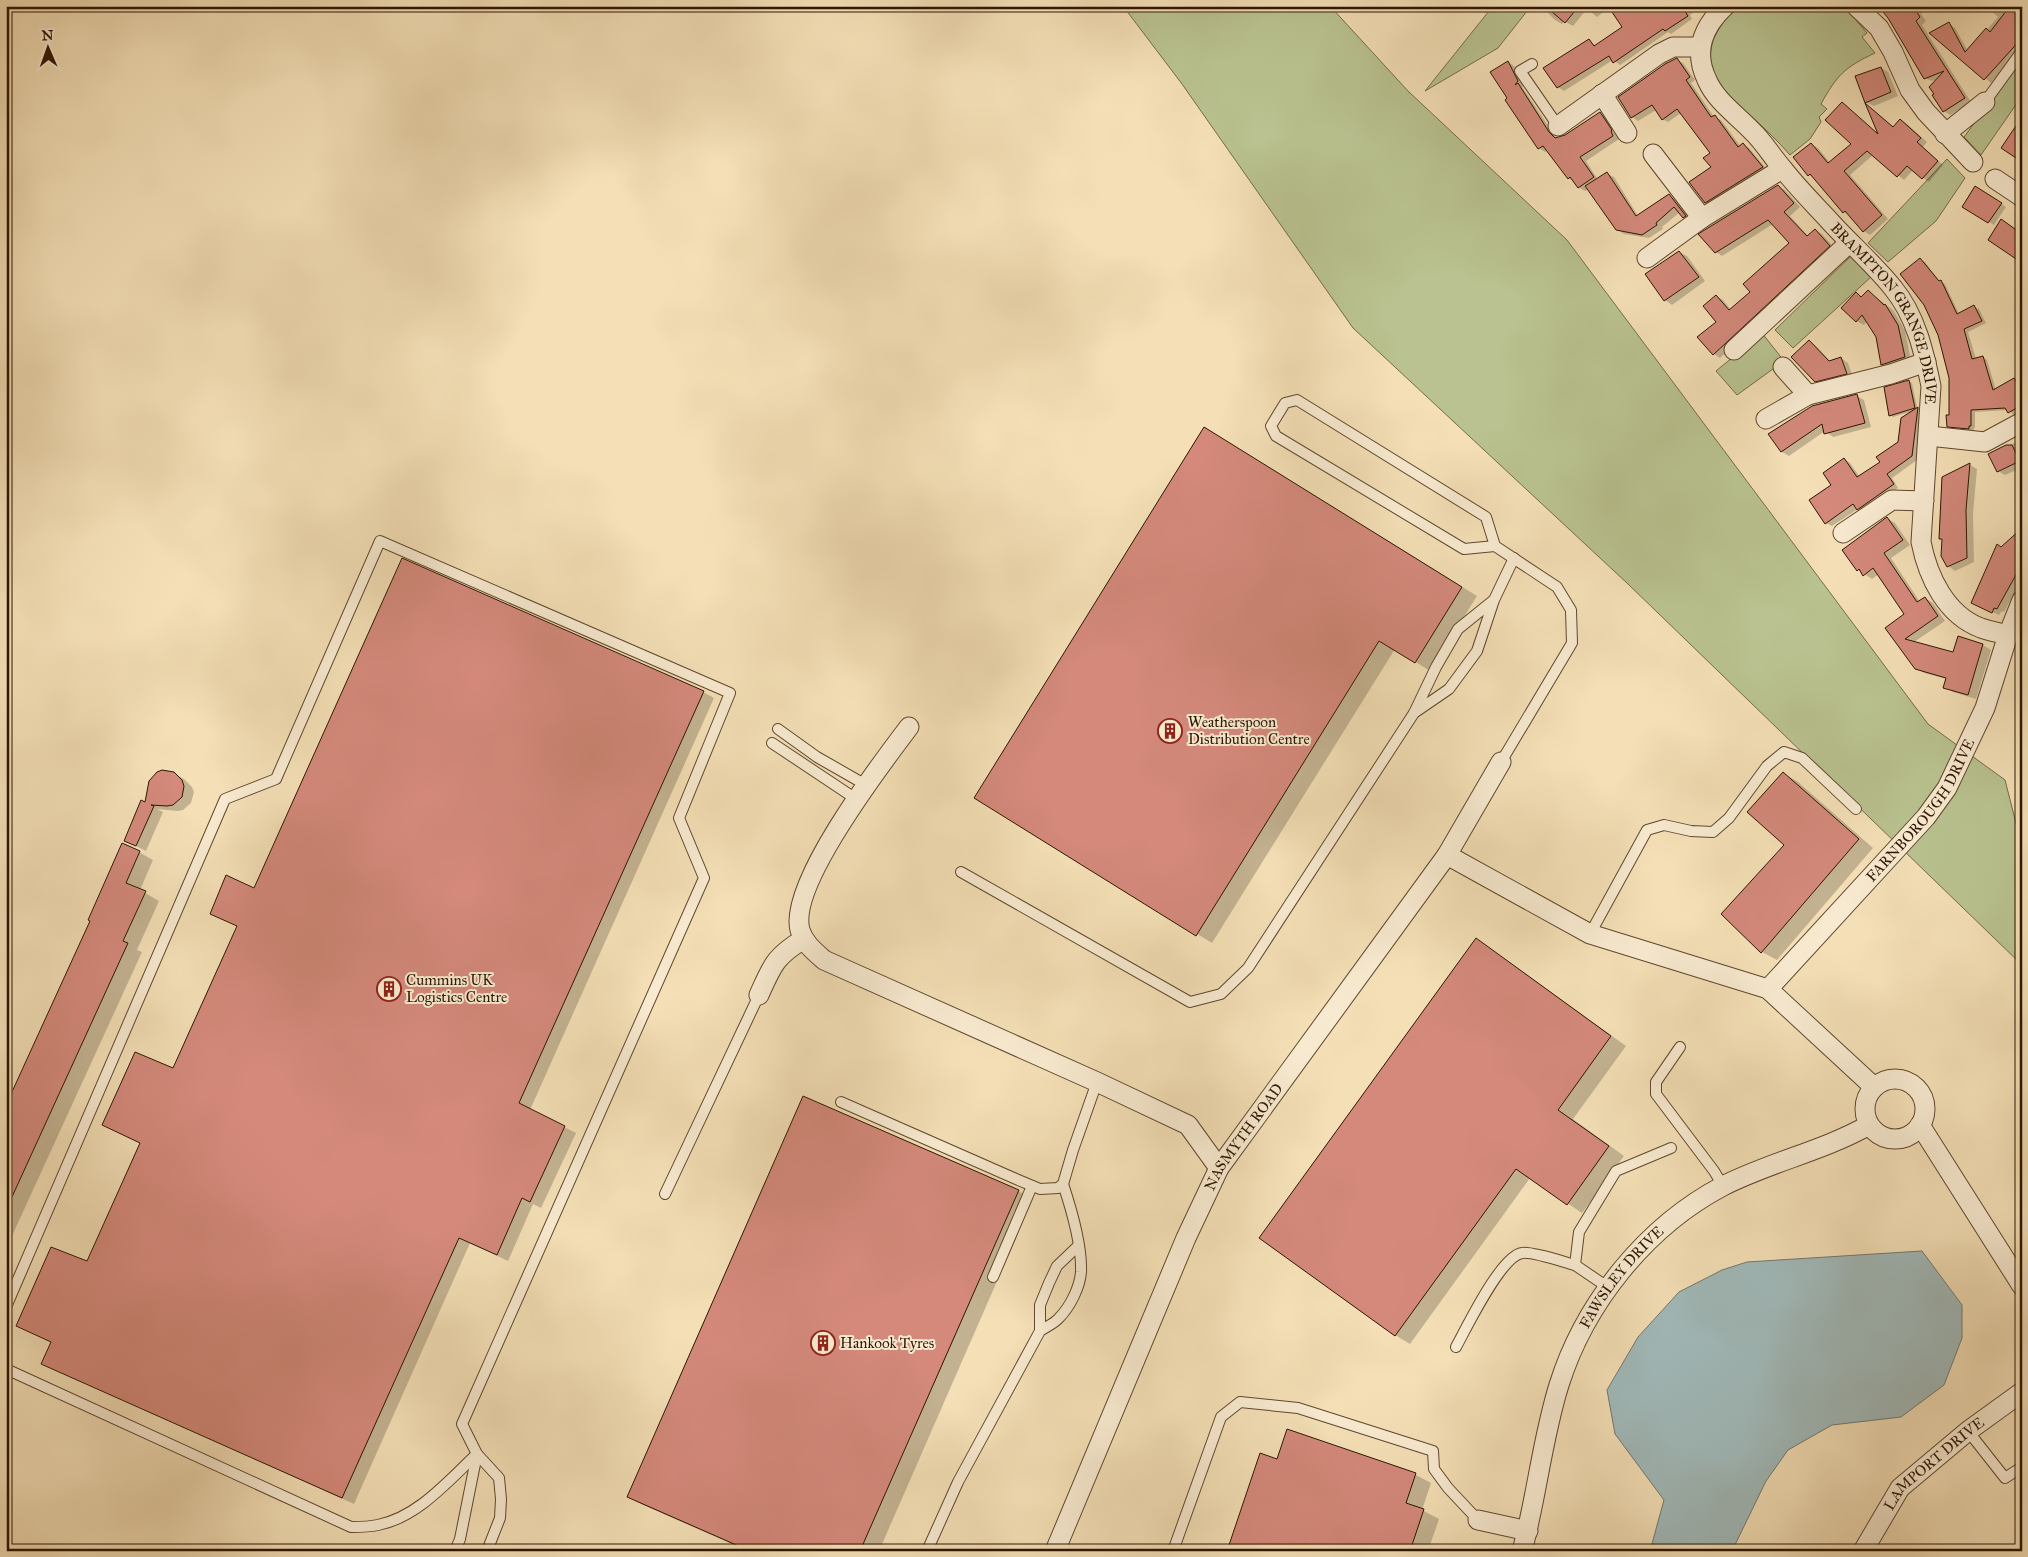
<svg xmlns="http://www.w3.org/2000/svg" width="2028" height="1557" font-family="'IM FELL Great Primer',serif">
<style>
.green{fill:#b9c290;stroke:#736c48}
.water{fill:#a1baba;stroke:#737870}
.shadow{fill:#0003}
.building{fill:#d4897b;stroke:#2d1600}
.lines{fill:none;stroke-linecap:round;stroke-linejoin:round}
.service-casing{stroke:#5f482e;stroke-width:12}
.minor-casing{stroke:#5f482e;stroke-width:21}
.service{stroke:#f8ead0;stroke-width:10}
.minor{stroke:#f8ead0;stroke-width:19}
.labels{text-anchor:middle;stroke-width:4;stroke-linejoin:round;paint-order:stroke}
.street-label{font-size:15px;fill:#2d1600;stroke:#f8ead0}
.poi-label{font-size:15px;fill:#2d1600;stroke:#f8ead0;text-anchor:start}
</style>
<rect width="100%" height="100%" fill="#f4dfb6"/>
<filter id="stains"><feTurbulence type="fractalNoise" baseFrequency=".004" numOctaves="4"/><feColorMatrix values="0 0 0 0 .2 0 0 0 0 .09 0 0 0 0 .02 0 0 0 .5 -.17"/></filter>
<radialGradient id="worn" r=".72"><stop offset=".6" stop-color="#630" stop-opacity="0"/><stop offset="1" stop-color="#630" stop-opacity=".3"/></radialGradient>
<!-- green -->
<g class="green">
<polygon points="1123,6 1330,6 1408,91 1567,240 1928,724 2005,780 2018,831 2022,834 2022,965 1628,584 1353,328 1182,84"/>
<polygon points="1493,6 1531,6 1498,48 1425,91"/>
<path d="M1744 6H1844L1867 33 1862 37 1875 53C1845 67 1837 75 1821 104L1827 109 1819 117 1821 122 1810 139 1790 155C1778 141 1765 129 1751 116 1744 109 1734 104 1727 97 1713 80 1705 57 1715 36 1723 21 1729 13 1744 6Z"/>
<polygon points="2022,59 2022,96 1981,155 1964,137"/>
<polygon points="1947,159 1965,178 1936,221 1888,262 1868,243"/>
<polygon points="1853,254 1871,277 1793,348 1775,330"/>
<polygon points="1762,333 1784,361 1737,395 1716,371"/>
</g>
<!-- water -->
<polygon class="water" points="1922,1251 1962,1305 1962,1338 1944,1385 1901,1417 1832,1425 1788,1450 1766,1481 1732,1551 1650,1551 1664,1500 1615,1434 1607,1390 1638,1337 1679,1292 1722,1270 1747,1262"/>
<!-- shadow -->
<g class="shadow">
<polygon points="1541,6 1585,7 1703,6 1690,15 1692,19 1671,34 1668,32 1620,65 1613,60 1564,91 1558,87 1545,68 1589,40 1596,46 1624,27 1610,7 1597,17 1587,9 1573,26 1564,21 1562,24 1555,20"/>
<polygon points="1880,6 1930,6 1921,14 1926,21 1922,25 1971,102 1950,115 1944,111 1938,79 1932,81 1925,78 1890,17"/>
<polygon points="1985,6 2022,6 2022,49 1991,83 1931,33 1949,24 1955,28 1968,51 1998,17"/>
<polygon points="1676,60 1683,63 1695,80 1691,83 1714,117 1721,120 1741,147 1743,145 1749,148 1768,171 1712,206 1706,202 1712,167 1711,153 1681,113 1668,122 1662,119 1656,110 1638,121 1632,117"/>
<polygon points="1508,62 1514,66 1524,85 1522,87 1557,139 1565,136 1600,114 1607,117 1619,139 1586,161 1598,180 1607,174 1614,177 1638,216 1669,196 1676,200 1692,220 1684,217 1680,212 1662,227 1663,229 1649,238 1624,234 1617,230 1589,189 1585,191 1578,187 1575,182 1568,178 1548,150 1545,152 1539,148 1509,99"/>
<polygon points="1881,68 1888,72 1898,96 1874,106 1866,102"/>
<polygon points="1842,103 1879,135 1868,106 1894,127 1901,120 1907,124 1927,142 1923,147 1943,165 1929,182 1913,170 1904,180 1873,155 1850,175 1888,219 1870,235 1864,231 1849,215 1844,212 1815,178 1809,175 1811,144 1818,148 1830,163 1853,144"/>
<polygon points="1778,186 1785,190 1800,207 1790,216 1808,236 1815,230 1822,234 1836,250 1720,358 1714,354 1717,322 1716,296 1723,300 1731,310 1752,292 1791,243 1773,224 1722,256 1716,252"/>
<polygon points="1981,190 2006,207 1994,225 1964,206"/>
<polygon points="1679,252 1687,256 1705,281 1672,305 1665,300 1646,274"/>
<polygon points="1920,259 1925,262 1940,282 1945,284 1959,314 1974,307 1979,309 1986,323 1968,332 1976,359 1983,357 1987,360 1996,390 2014,379 2019,382 2022,388 2022,410 2014,415 2008,410 1975,412 1975,428 1974,428 1974,431 1952,429 1948,426 1951,417 1950,378"/>
<polygon points="1868,291 1893,310 1905,330 1911,361 1890,368 1883,364 1877,337 1867,321 1864,325 1856,321 1856,294 1862,297"/>
<polygon points="1809,341 1816,346 1831,362 1841,358 1848,363 1853,377 1823,385 1816,381"/>
<polygon points="1909,381 1912,383 1917,407 1924,411 1917,460 1892,478 1898,488 1864,512 1858,509 1832,526 1826,523 1833,485 1844,459 1850,463 1860,477 1881,462 1899,442 1913,411 1893,417 1890,415"/>
<polygon points="1857,396 1864,400 1871,427 1833,437 1825,431 1789,456 1782,452 1770,434"/>
<polygon points="1220,437 1477,596 1430,671 1395,649 1212,943 975,798"/>
<polygon points="2022,439 2022,474 2014,471 2005,475 1998,471 1990,455"/>
<polygon points="1970,465 1977,469 1973,514 1974,562 1955,571 1948,566 1943,555 1943,478"/>
<polygon points="1887,518 1895,523 1910,545 1891,558 1920,602 1925,598 1933,603 1945,621 1914,642 1954,654 1959,638 1983,645 1991,650 1976,699 1953,692 1945,687 1947,679 1924,673 1916,668 1887,628 1906,614 1879,574 1872,579 1858,570"/>
<polygon points="2022,530 2022,580 2004,612 2002,611 1999,615 1979,606 2001,548"/>
<polygon points="703,692 714,698 530,1110 576,1133 541,1208 533,1204 508,1261 470,1243 354,1504 42,1363 52,1342 18,1326 87,1262 141,1144 115,1131 174,1070 238,927 211,913 255,889"/>
<polygon points="173,773 184,779 192,787 194,792 191,803 183,810 178,811 157,809 163,812 146,851 126,841 146,803"/>
<polygon points="1783,773 1798,782 1873,848 1777,960 1762,952 1723,913 1786,845"/>
<polygon points="139,852 153,860 140,890 159,901 137,950 142,952 6,1249 6,1108"/>
<polygon points="1476,940 1491,949 1626,1046 1573,1119 1624,1156 1582,1213 1530,1178 1410,1344 1395,1335"/>
<polygon points="1018,1191 1033,1199 879,1551 748,1551 643,1505 628,1497"/>
<polygon points="1288,1431 1416,1475 1431,1483 1422,1510 1439,1519 1428,1551 1228,1551 1278,1460"/>
</g>
<!-- building -->
<g class="building">
<polygon points="1545,6 1579,6 1565,23"/>
<polygon points="1608,6 1682,6 1688,16 1665,31 1663,29 1613,63 1609,56 1557,88 1543,68 1589,39 1594,46 1622,27"/>
<polygon points="1878,6 1913,6 1920,17 1916,21 1965,98 1943,112 1932,95 1934,94 1929,87 1944,71 1924,79 1888,18"/>
<polygon points="2010,6 2022,6 2022,38 1984,80 1929,33 1949,22 1965,52 1986,28 1990,32"/>
<polygon points="1677,58 1690,77 1686,80 1711,117 1715,115 1738,147 1743,143 1763,167 1705,203 1689,182 1711,167 1703,158 1710,153 1677,109 1662,120 1652,105 1631,118 1618,97 1665,64"/>
<polygon points="1508,61 1518,81 1515,85 1518,83 1549,132 1555,138 1565,135 1600,112 1612,130 1611,131 1613,136 1580,157 1594,177 1578,188 1570,177 1568,179 1543,146 1538,149 1505,100 1507,98 1490,72"/>
<polygon points="1881,67 1891,92 1865,103 1855,76"/>
<polygon points="1842,102 1878,134 1865,103 1893,127 1900,119 1921,138 1917,142 1938,161 1922,179 1907,166 1897,177 1867,151 1844,171 1882,215 1863,232 1845,211 1843,213 1810,174 1808,176 1793,157 1811,143 1828,163 1851,144 1825,120"/>
<polygon points="2022,117 2022,162 2001,148"/>
<polygon points="1607,172 1636,216 1669,194 1686,216 1683,218 1674,207 1656,223 1657,225 1642,235 1616,230 1585,186"/>
<polygon points="1778,185 1794,203 1784,212 1807,236 1815,229 1830,246 1713,355 1697,337 1716,322 1703,306 1716,295 1729,310 1750,292 1743,284 1789,243 1768,220 1715,253 1698,234"/>
<polygon points="1975,186 2002,203 1988,223 1962,207"/>
<polygon points="2001,219 2022,234 2022,263 1988,240"/>
<polygon points="1679,251 1699,277 1664,301 1645,274"/>
<polygon points="1920,258 1939,281 1941,280 1957,314 1974,305 1982,321 1964,329 1972,359 1983,356 1993,390 2014,378 2022,392 2022,405 2008,413 2005,408 1971,410 1971,426 1969,426 1969,429 1947,427 1946,415 1949,415 1949,378 1938,335 1924,305 1900,274"/>
<polygon points="1868,290 1884,305 1885,304 1898,325 1905,357 1881,365 1876,337 1862,315 1856,322 1841,308 1856,292 1861,297"/>
<polygon points="1809,340 1829,361 1841,357 1847,374 1815,382 1791,357"/>
<polygon points="1909,380 1915,408 1889,416 1884,387"/>
<polygon points="1857,394 1865,423 1824,434 1822,424 1781,452 1768,434 1812,406"/>
<polygon points="1918,407 1912,456 1887,474 1894,484 1857,510 1853,504 1825,524 1809,500 1831,485 1823,473 1844,458 1857,477 1880,462 1876,457 1898,442 1901,418"/>
<polygon points="1204,427 1462,587 1415,663 1379,641 1196,936 974,798"/>
<polygon points="2006,445 2012,445 2020,461 1997,472 1988,454"/>
<polygon points="1970,463 1966,510 1967,558 1947,567 1941,556 1942,539 1939,539 1942,477"/>
<polygon points="1887,517 1903,540 1884,553 1917,602 1925,597 1938,616 1905,639 1953,652 1958,636 1983,644 1968,695 1943,688 1946,678 1915,669 1885,628 1904,614 1873,568 1863,576 1859,569 1857,571 1842,550"/>
<polygon points="2022,528 2022,564 1997,609 1994,608 1992,613 1971,603 1997,544 2001,547"/>
<polygon points="402,558 704,691 519,1103 565,1126 530,1202 522,1198 497,1255 459,1238 342,1498 41,1364 51,1342 16,1326 51,1247 87,1261 140,1143 102,1125 135,1052 173,1068 237,926 210,914 226,875 254,888"/>
<polygon points="162,770 174,772 182,780 184,786 182,797 173,805 167,806 151,805 154,806 136,846 124,841 141,800 145,802 149,781 157,772"/>
<polygon points="1783,772 1859,839 1761,953 1721,914 1784,845 1747,812"/>
<polygon points="122,843 140,851 126,883 146,891 123,941 128,943 6,1210 6,1105 90,921 88,920"/>
<polygon points="1476,938 1611,1036 1558,1110 1609,1146 1567,1205 1516,1169 1395,1336 1259,1238"/>
<polygon points="803,1096 1019,1190 860,1551 750,1551 627,1497"/>
<polygon points="1287,1429 1416,1473 1406,1503 1424,1509 1410,1551 1227,1551 1260,1453 1277,1459"/>
</g>
<g class="lines">
<defs>
<g id="service">
<polyline points="1532,64 1520,71 1558,126"/>
<polyline points="1985,102 2022,51"/>
<polyline points="1495,546 1486,517 1297,400 1285,403 1271,426 1276,436 1464,549 1495,546 1557,587 1571,610 1572,643 1501,762"/>
<polyline points="1494,600 1458,629 1436,667 1414,713 1449,689 1477,651 1494,600 1514,558"/>
<polyline points="778,729 817,757 866,785"/>
<polyline points="772,743 856,799"/>
<polyline points="961,872 1190,1002 1221,994 1248,968 1414,713"/>
<polyline points="1590,934 1647,830 1664,825 1691,831 1713,832 1729,818 1767,766 1784,752 1802,758 1856,809"/>
<polyline points="1680,1047 1656,1082 1656,1094 1714,1171 1723,1186"/>
<polyline points="841,1102 1016,1179 1040,1189 1058,1188 1063,1184 1073,1150 1097,1082"/>
<polyline points="665,1194 759,995"/>
<polyline points="993,1277 1032,1186"/>
<polyline points="1609,1288 1575,1265 1579,1232 1616,1171 1671,1148"/>
<polyline points="6,1307 225,799 276,779 380,541 730,693 679,818 704,878 462,1424 477,1454 499,1478 501,1499 500,1518 487,1551"/>
<polyline points="1040,1331 1040,1305 1049,1283 1057,1266 1078,1246"/>
<path d="M1456 1347C1467 1327 1501 1256 1522 1253 1531 1251 1564 1262 1575 1265"/>
<path d="M6 1369 351 1527C360 1527 369 1527 378 1525 418 1517 448 1481 477 1454"/>
<polyline points="1968,1431 2005,1478 2022,1467"/>
<polyline points="455,1551 460,1539 477,1454"/>
<path d="M927 1551 958 1482 1040 1331C1046 1327 1055 1323 1059 1318 1070 1307 1080 1287 1081 1272 1082 1246 1071 1208 1063 1184"/>
<polyline points="1173,1551 1221,1417 1240,1402 1298,1408 1433,1451 1434,1469 1448,1488 1478,1520"/>
</g>
<g id="minor">
<path id="s1" d="M1725 6C1703 27 1693 51 1707 80 1716 101 1737 115 1752 131 1764 142 1772 157 1783 169 1796 186 1811 201 1826 217 1847 241 1874 264 1893 288 1916 316 1924 352 1931 386L1921 542C1928 577 1946 615 1981 628 1990 631 1999 633 2008 635"/>
<polyline points="1856,6 1879,28 1893,52 1910,90 1926,112 1973,162"/>
<polyline points="1602,94 1627,133"/>
<polyline points="1558,126 1659,54 1673,47 1700,47"/>
<polyline points="1945,134 1985,102"/>
<polyline points="1653,154 1702,218"/>
<polyline points="1995,179 2022,197"/>
<polyline points="1647,258 1702,218 1782,169"/>
<polyline points="1734,350 1849,243"/>
<polyline points="1783,367 1808,395"/>
<polyline points="1766,419 1808,395 1891,374 1926,362"/>
<polyline points="1929,436 1985,442 2022,422"/>
<polyline points="1843,533 1892,500 1924,501"/>
<path d="M909 727C881 764 788 885 800 930 804 943 814 951 824 960L1097 1082 1188 1125 1219 1168"/>
<polyline points="1447,855 1590,934 1768,989 1874,1087"/>
<path id="s2" d="M1768 989 1926 817 1947 788 1985 708 2008 635 2022 600"/>
<path d="M759 995C772 966 775 956 804 939"/>
<circle cx="1895" cy="1109" r="30"/>
<polyline points="1920,1125 2022,1286"/>
<polyline points="1478,1520 1528,1531"/>
<path id="s3" d="M1055 1551 1186 1238 1219 1168 1447 855 1501 762"/>
<path id="s4" d="M1522 1551C1537 1496 1542 1439 1559 1385 1585 1302 1647 1226 1723 1186 1770 1162 1823 1151 1869 1125"/>
<path id="s5" d="M1863 1551 1900 1488 1968 1431 2022 1392"/>
</g>
</defs>
<!-- service casing -->
<use href="#service" class="service-casing"/>
<!-- minor casing -->
<use href="#minor" class="minor-casing"/>
<!-- service -->
<use href="#service" class="service"/>
<!-- minor -->
<use href="#minor" class="minor"/>
</g>
<!-- icons -->
<defs>
<symbol id="building-ring" viewBox="-11 -11 22 22"><circle r="9.5" fill="#f8ead0" stroke="#8f2418" stroke-width="1.5"/><path d="M-4-6H4V6H1V3H-1V6H-4ZM-2.5-4.3h1.7v1.8h-1.7ZM.8-4.3h1.7v1.8H.8ZM-2.5-1h1.7V.8h-1.7ZM.8-1h1.7V.8H.8Z" fill="#8f2418"/></symbol>
</defs>
<g fill-rule="evenodd">
<use href="#building-ring" x="1156" y="717" width="28" height="28"/>
<use href="#building-ring" x="375" y="975" width="28" height="28"/>
<use href="#building-ring" x="809" y="1329" width="28" height="28"/>
</g>
<g class="labels">
<!-- street labels -->
<g class="street-label">
<text dy="5" stroke="none"><textPath href="#s1" startOffset="381">BRAMPTON GRANGE DRIVE</textPath></text>
<text dy="5" stroke="none"><textPath href="#s2" startOffset="236">FARNBOROUGH DRIVE</textPath></text>
<text dy="5" stroke="none"><textPath href="#s3" startOffset="456">NASMYTH ROAD</textPath></text>
<text dy="5" stroke="none"><textPath href="#s4" startOffset="296">FAWSLEY DRIVE</textPath></text>
<text dy="5" stroke="none"><textPath href="#s5" startOffset="114">LAMPORT DRIVE</textPath></text>
</g>
<!-- poi labels -->
<g class="poi-label">
<text x="1188" y="727">Weatherspoon<tspan x="1188" dy="17">Distribution Centre</tspan></text>
<text x="406" y="985">Cummins UK<tspan x="406" dy="17">Logistics Centre</tspan></text>
<text x="840" y="1348">Hankook Tyres</text>
</g>
</g>
<!-- margin -->
<rect width="2028" height="1557" fill="none" stroke="#f4dfb6" stroke-width="25"/>
<rect x="8" y="8" width="2013" height="1542" fill="none" stroke="#2d1600" stroke-width="2.5"/>
<rect x="12" y="12" width="2003" height="1532" fill="none" stroke="#2d1600"/>
<!-- north arrow -->
<g transform="translate(48 48) rotate(358)" stroke="#f8ead0" stroke-width="4" paint-order="stroke">
<path d="M0-4L9 19L0 12L-9 19Z" fill="#2d1600"/>
<text y="-8" font-size="14" font-weight="bold" text-anchor="middle" fill="#2d1600">N</text>
</g>
<rect width="100%" height="100%" filter="url(#stains)"/>
<rect width="100%" height="100%" fill="url(#worn)"/>
</svg>
